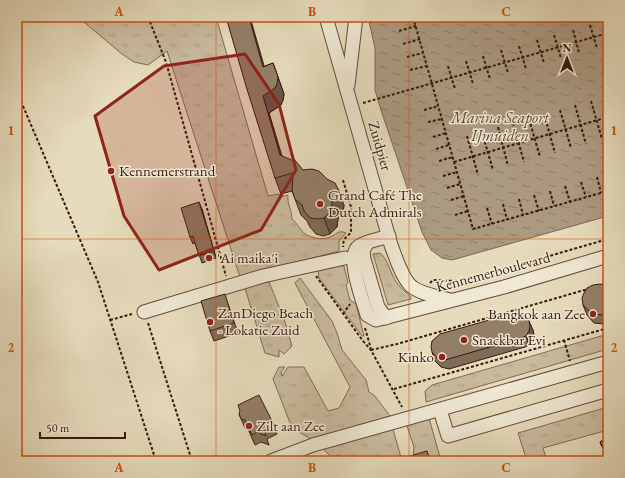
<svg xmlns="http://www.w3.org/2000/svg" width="625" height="478" font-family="'EB Garamond',serif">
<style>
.grass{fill:url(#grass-tufts);stroke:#816a56}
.water{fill:url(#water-ripples);stroke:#7d6652}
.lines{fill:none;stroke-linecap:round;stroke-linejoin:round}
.minor-casing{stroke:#644a39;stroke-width:15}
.path{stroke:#39190d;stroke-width:2;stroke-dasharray:3 2;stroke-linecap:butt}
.minor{stroke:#efe8d3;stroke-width:13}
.wall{fill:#7e6c59;stroke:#39190d}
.shaded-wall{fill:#675849;stroke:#39190d}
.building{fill:#937e68;stroke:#39190d}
.marked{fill:#8f2418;fill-opacity:0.2;stroke:#8f2418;stroke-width:3;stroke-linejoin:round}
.grid{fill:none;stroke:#ce4f0c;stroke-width:1;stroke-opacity:0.55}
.poi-dot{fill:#8f2418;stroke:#efe8d3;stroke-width:1.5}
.labels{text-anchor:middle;stroke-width:3;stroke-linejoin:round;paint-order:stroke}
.street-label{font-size:15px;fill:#39190d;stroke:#efe8d3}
.poi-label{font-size:15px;fill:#39190d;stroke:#efe8d3;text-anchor:start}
.water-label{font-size:16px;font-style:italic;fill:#614635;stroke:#efe8d3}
.neatline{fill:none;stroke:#ce4f0c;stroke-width:1.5}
.grid-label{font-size:13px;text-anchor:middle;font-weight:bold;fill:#ce4f0c}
</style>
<defs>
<pattern id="grass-tufts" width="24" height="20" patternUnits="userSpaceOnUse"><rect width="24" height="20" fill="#c9ba9e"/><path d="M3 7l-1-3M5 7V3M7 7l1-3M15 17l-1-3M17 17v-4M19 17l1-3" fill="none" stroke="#ad9f87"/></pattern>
<pattern id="water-ripples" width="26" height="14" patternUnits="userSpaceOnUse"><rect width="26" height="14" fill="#ab9980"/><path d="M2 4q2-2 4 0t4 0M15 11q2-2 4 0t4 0" fill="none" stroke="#8c7c67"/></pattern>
</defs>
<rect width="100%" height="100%" fill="#e6dbbc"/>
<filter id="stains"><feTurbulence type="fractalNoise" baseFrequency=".005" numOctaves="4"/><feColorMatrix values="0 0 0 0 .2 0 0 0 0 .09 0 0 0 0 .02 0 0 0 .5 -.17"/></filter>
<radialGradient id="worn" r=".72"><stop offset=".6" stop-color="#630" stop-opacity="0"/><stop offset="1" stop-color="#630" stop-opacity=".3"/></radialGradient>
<!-- grass -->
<g class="grass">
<path d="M78 17H216L268 196 279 194 280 197 288 195C287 204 292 210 292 219 298 224 301 232 307 235 314 239 325 240 332 236 338 233 339 230 346 233L339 241V251L240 277 167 51 148 65 134 62 122 54Z"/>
<path d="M380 253C387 257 391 275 397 283 401 289 406 292 411 297V299L388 305 373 254Z"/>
<polygon points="343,263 348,282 346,285 350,300 356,304 364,336 362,336 319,278 318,270"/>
<polygon points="300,278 332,321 337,333 342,350 366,380 369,392 374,395 390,416 311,439 292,428 273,379 279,367 285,367 281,372 282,376 288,367 304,367 328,411 339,408 350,387 295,283"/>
<polygon points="269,282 284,319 292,346 284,354 279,350 279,357 265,353 244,285"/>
<polygon points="608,334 608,349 426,402 425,391 432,385"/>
<polygon points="608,407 608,430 543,448 547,461 527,461 518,433"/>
<polygon points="429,418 440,457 429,461 413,461 414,447 406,423"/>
<polygon points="392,426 402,461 343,461 340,455 331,457 320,446"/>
</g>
<!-- water -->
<polygon class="water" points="368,17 608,17 608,216 452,260 442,258 431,250 422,232 379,104 375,90 375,48"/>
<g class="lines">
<defs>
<g id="minor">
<path d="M326 17 391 245C396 258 400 273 409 284 416 293 439 297 450 300"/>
<polyline points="348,85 356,17"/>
<path d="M389 236C380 239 367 241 359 246 345 255 363 301 367 315L376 320 504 287 608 256"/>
<polyline points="367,243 363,251 364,259 378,307 386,318"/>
<polyline points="144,312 263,276 345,258"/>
<polyline points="440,410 448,436 608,390"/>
<polyline points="271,461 313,445 608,362"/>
</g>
</defs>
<!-- minor casing -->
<use href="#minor" class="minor-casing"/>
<!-- path -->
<g class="path">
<polyline points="148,17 166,62 226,276"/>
<polyline points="413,17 473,229 608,191"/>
<polyline points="396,20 406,17"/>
<polyline points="590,25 597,48"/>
<polyline points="573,30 579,53"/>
<polyline points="399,31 416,26"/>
<polyline points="554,35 561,58"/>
<polyline points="537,40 544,63"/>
<polyline points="403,44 420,39"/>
<polyline points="519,46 526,69"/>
<polyline points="501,50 508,73"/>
<polyline points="483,56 490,79"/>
<polyline points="407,57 423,53"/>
<polyline points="466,61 473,84"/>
<polyline points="448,66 455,89"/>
<polyline points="410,70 427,66"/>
<polyline points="17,92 98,282 156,461"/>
<polyline points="607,96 608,100"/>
<polyline points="591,101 602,139"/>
<polyline points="363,103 608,33"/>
<polyline points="575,105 586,144"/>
<polyline points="424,110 438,106"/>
<polyline points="560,110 571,148"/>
<polyline points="544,114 555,153"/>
<polyline points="529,119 540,157"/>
<polyline points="428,122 442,119"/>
<polyline points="513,123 524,162"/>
<polyline points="498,127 508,166"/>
<polyline points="482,132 493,170"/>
<polyline points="467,136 478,175"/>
<polyline points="433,137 446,133"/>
<polyline points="436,149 449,145"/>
<polyline points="439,161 453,157"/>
<polyline points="454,162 608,117"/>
<polyline points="443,176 457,172"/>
<polyline points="597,177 601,193"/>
<path d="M343 180 351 207V233C345 237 343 240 343 247"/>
<polyline points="581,182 586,197"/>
<polyline points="565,186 570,202"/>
<polyline points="447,188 460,184"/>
<polyline points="550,191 554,206"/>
<polyline points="534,195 539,211"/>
<polyline points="519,199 523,215"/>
<polyline points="451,200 464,196"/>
<polyline points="503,204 507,220"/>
<polyline points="487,208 492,224"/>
<polyline points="455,215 468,211"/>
<polyline points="316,276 363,341 371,350 402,407"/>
<polyline points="430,283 433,280 458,281 466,280 608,239"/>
<polyline points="601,285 608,284"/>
<polyline points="343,314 350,304"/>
<polyline points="110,320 132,314"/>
<polyline points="148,323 192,461"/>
<polyline points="365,328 371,349"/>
<polyline points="564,340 570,361"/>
<polyline points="371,350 397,344 588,289"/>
<polyline points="394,389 608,328"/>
</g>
<!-- minor -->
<use href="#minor" class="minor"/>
</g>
<!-- wall -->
<g class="wall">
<polygon points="273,63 284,94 283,100 281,105 269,113 282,156 303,170 344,205 343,213 338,218 337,227 330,234 323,236 316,234 310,227 307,221 301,215 292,191 281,194 275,178 265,66"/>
<polygon points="202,209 216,258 202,263 195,243 193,244 190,237"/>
<polygon points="607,286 608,286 608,322 604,324 594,323 587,315 583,305"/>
<polygon points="228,304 238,333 214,341 210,331"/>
<polygon points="533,330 534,335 532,340 529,345 525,347 449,369 441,367 435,361 432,352"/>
<polygon points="239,414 274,425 277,434 267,439 269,445 261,442 255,445 248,429 245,428"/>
<polygon points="608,437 608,453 606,453 601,445 600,442"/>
</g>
<!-- shaded-wall -->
<g class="shaded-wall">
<polygon points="249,17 250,17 269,83 263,67"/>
<polygon points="273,63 284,94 283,100 281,105 269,113 286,172 280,155 263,96"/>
<polygon points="338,189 344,205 343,213 338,218 337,227 330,234 324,218"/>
<polygon points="199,202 202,209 216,258 214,251"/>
<polygon points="529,321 533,330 534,335 532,340 529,345 526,336"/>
</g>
<!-- building -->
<g class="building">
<polygon points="226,17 249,17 263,67 273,63 278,77 277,84 275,88 263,96 280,155 294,161 294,159 303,170 312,169 319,171 327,179 335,183 338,189 337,196 332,201 331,211 324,218 317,219 310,218 304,211 302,205 295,199 292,190 293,173 275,178 246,86"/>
<polygon points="199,202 214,251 199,256 193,236 190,237 181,208"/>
<polygon points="600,284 607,286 608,286 608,311 601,315 591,313 583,305 582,298 584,293 587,288 593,285"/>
<polygon points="225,294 234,323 210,331 201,301"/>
<polygon points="514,313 522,314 525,316 529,321 530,326 529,331 526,336 521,338 445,360 437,358 432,352 431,347 432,341 440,334"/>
<polygon points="259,395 274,425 264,429 266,436 257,432 252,435 245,420 241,419 239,414 240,411 238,405"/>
<polygon points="608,437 608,448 605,450 600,442"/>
<polygon points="427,451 430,461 408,461 407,457"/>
</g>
<!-- marked area -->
<path class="marked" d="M245 54 279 104 296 170 261 230 159 270 124 216 95 116 164 66Z"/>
<!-- grid -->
<path class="grid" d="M216 17V461M409 17V461M17 239H608"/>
<!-- markers -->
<g class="poi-dot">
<circle cx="111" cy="171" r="4"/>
<circle cx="320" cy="204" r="4"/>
<circle cx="209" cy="258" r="4"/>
<circle cx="593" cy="314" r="4"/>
<circle cx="210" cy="322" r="4"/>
<circle cx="464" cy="340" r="4"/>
<circle cx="442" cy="357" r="4"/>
<circle cx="249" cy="426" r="4"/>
</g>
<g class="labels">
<!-- street labels -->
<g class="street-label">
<text transform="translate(380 146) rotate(74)" y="5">Zuidpier</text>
<text transform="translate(493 272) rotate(-15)" y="5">Kennemerboulevard</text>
</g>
<!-- poi labels -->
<g class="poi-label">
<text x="119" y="176">Kennemerstrand</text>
<text x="328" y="200">Grand Café The<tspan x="328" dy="17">Dutch Admirals</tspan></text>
<text x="217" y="263">'Ai maika'i</text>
<text x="218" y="318">ZanDiego Beach<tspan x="218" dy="17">- Lokatie Zuid</tspan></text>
<text x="585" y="319" text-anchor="end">Bangkok aan Zee</text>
<text x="472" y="345">Snackbar Evi</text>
<text x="434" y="362" text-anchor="end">Kinko</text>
<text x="257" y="431">Zilt aan Zee</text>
</g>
<!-- water labels -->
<g class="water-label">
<text x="500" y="123">Marina Seaport<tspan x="500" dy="18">IJmuiden</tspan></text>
</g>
</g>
<!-- margin -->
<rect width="625" height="478" fill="none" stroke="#e6dbbc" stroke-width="44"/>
<!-- north arrow -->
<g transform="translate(567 58)" stroke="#efe8d3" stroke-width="3" paint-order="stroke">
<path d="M0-3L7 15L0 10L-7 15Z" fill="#39190d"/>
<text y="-6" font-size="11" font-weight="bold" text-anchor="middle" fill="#39190d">N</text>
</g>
<!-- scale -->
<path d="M40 432v6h85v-6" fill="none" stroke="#39190d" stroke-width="2"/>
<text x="46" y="432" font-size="12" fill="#39190d" stroke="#efe8d3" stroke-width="3" paint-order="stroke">50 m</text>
<rect x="22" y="22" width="581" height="434" class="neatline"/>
<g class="grid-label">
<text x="119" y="16">A</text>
<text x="312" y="16">B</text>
<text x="506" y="16">C</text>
<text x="11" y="135">1</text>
<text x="614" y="135">1</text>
<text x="11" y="352">2</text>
<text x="614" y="352">2</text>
<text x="119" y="472">A</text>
<text x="312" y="472">B</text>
<text x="506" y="472">C</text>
</g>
<rect width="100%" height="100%" filter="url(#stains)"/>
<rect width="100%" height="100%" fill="url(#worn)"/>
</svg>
